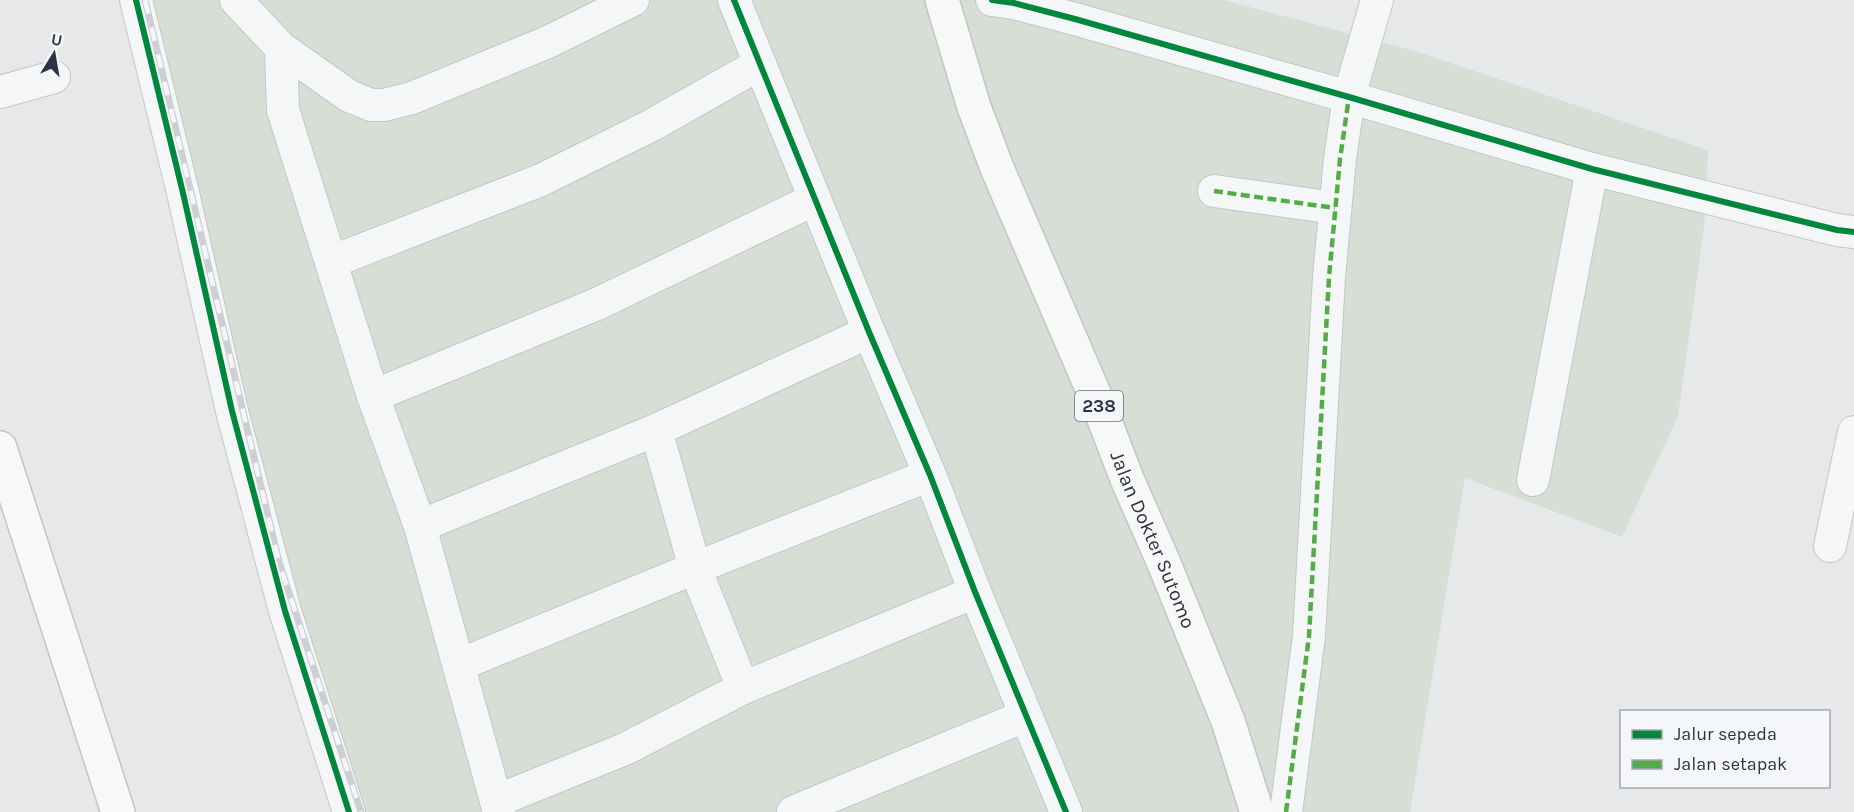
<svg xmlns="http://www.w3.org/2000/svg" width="1854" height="812" font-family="Karla,sans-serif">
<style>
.green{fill:#d6ded6}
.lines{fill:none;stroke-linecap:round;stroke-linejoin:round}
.minor-casing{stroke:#c4c6c8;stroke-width:34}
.major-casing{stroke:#c2c5c8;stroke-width:36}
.minor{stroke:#f5f6f7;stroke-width:32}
.major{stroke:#f8f8f8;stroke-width:33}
.rail-casing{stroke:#cecfd2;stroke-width:7}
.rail{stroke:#f4f6f9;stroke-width:4.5;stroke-dasharray:14;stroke-linecap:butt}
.quiet{stroke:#54ac47;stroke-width:4.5;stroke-dasharray:9 4.5;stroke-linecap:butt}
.cycleway-casing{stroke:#f4f6f9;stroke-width:10}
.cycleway{stroke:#00873e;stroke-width:6}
.labels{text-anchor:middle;stroke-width:5;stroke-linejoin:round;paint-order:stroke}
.shield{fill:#f4f6f9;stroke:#676e7b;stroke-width:1.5}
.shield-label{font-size:18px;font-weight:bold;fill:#2b3445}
.street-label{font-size:20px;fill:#2b3445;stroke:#f4f6f9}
</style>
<rect width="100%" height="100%" fill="#e6e8ea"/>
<!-- green -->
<polygon class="green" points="124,0 1223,0 1415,51 1708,150 1704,228 1678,416 1622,537 1465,478 1410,812 338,812"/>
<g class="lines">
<defs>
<g id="minor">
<polyline points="136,0 183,193 232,411 285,611 349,812"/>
<polyline points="236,0 281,48 349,96 371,105 384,105 412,98 548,42 633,0"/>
<polyline points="734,0 869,332 930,475 975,592 1066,812"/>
<polyline points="992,0 1014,3 1075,19 1349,97 1592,169 1837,230 1854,232"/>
<polyline points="281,48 283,110 373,396 420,526 499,812"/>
<polyline points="0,92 54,77"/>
<polyline points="1214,191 1335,208"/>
<polyline points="331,262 541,180 652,125 760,64"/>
<polyline points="373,396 597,304 815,199"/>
<polyline points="656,430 695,568 743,688"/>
<polyline points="1533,480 1592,169"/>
<polyline points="420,526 656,430 869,332"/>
<polyline points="1830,546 1854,432"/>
<polyline points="459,665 695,568 930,475"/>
<polyline points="496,801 625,749 743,688 975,592"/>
<polyline points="793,812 1025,716"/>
<polyline points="1286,812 1309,636 1329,277 1340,159 1349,97 1377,0"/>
</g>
<g id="major">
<path id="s1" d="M942 0 974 107 997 168 1096 398 1127 479 1163 561 1228 721 1257 812"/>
<polyline points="0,448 118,812"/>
</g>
</defs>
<!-- minor casing -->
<use href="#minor" class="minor-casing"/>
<!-- major casing -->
<use href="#major" class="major-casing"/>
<!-- minor -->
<use href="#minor" class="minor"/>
<!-- major -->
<use href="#major" class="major"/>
<defs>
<polyline id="rail" points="145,0 279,562 361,812"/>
</defs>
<!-- rail casing -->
<use href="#rail" class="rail-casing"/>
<!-- rail -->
<use href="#rail" class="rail"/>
<!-- quiet -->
<g class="quiet">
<polyline points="1214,191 1335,208"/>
<polyline points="1286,812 1309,636 1329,277 1340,159 1349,97"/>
</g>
<defs>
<g id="cycleway">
<polyline points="136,0 183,193 232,411 285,611 349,812"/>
<polyline points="734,0 869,332 930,475 975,592 1066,812"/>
<polyline points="992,0 1014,3 1075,19 1349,97 1592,169 1837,230 1854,232"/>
</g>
</defs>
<!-- cycleway casing -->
<use href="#cycleway" class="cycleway-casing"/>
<!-- cycleway -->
<use href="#cycleway" class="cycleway"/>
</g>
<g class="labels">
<!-- shield labels -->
<rect class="shield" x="1075" y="391" width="48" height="30" rx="4.5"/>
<g class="shield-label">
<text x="1099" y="412">238</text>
</g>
<!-- street labels -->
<g class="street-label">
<text dy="7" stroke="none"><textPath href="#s1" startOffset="580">Jalan Dokter Sutomo</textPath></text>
</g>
</g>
<!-- legend -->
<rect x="1620" y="710" width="210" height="78" fill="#f4f6f9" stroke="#a4a8b1" stroke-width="1.5"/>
<rect x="1632" y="730" width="30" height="9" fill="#00873e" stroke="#a4a8b1" stroke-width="1.5"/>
<text x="1674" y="740" font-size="18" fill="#2b3445">Jalur sepeda</text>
<rect x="1632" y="760" width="30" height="9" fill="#54ac47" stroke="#a4a8b1" stroke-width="1.5"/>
<text x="1674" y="770" font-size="18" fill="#2b3445">Jalan setapak</text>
<!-- north arrow -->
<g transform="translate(54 54) rotate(11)" stroke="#f4f6f9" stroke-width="4.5" paint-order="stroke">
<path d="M0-4.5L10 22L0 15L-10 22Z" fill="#2b3445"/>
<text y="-9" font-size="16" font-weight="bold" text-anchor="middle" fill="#2b3445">U</text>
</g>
</svg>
